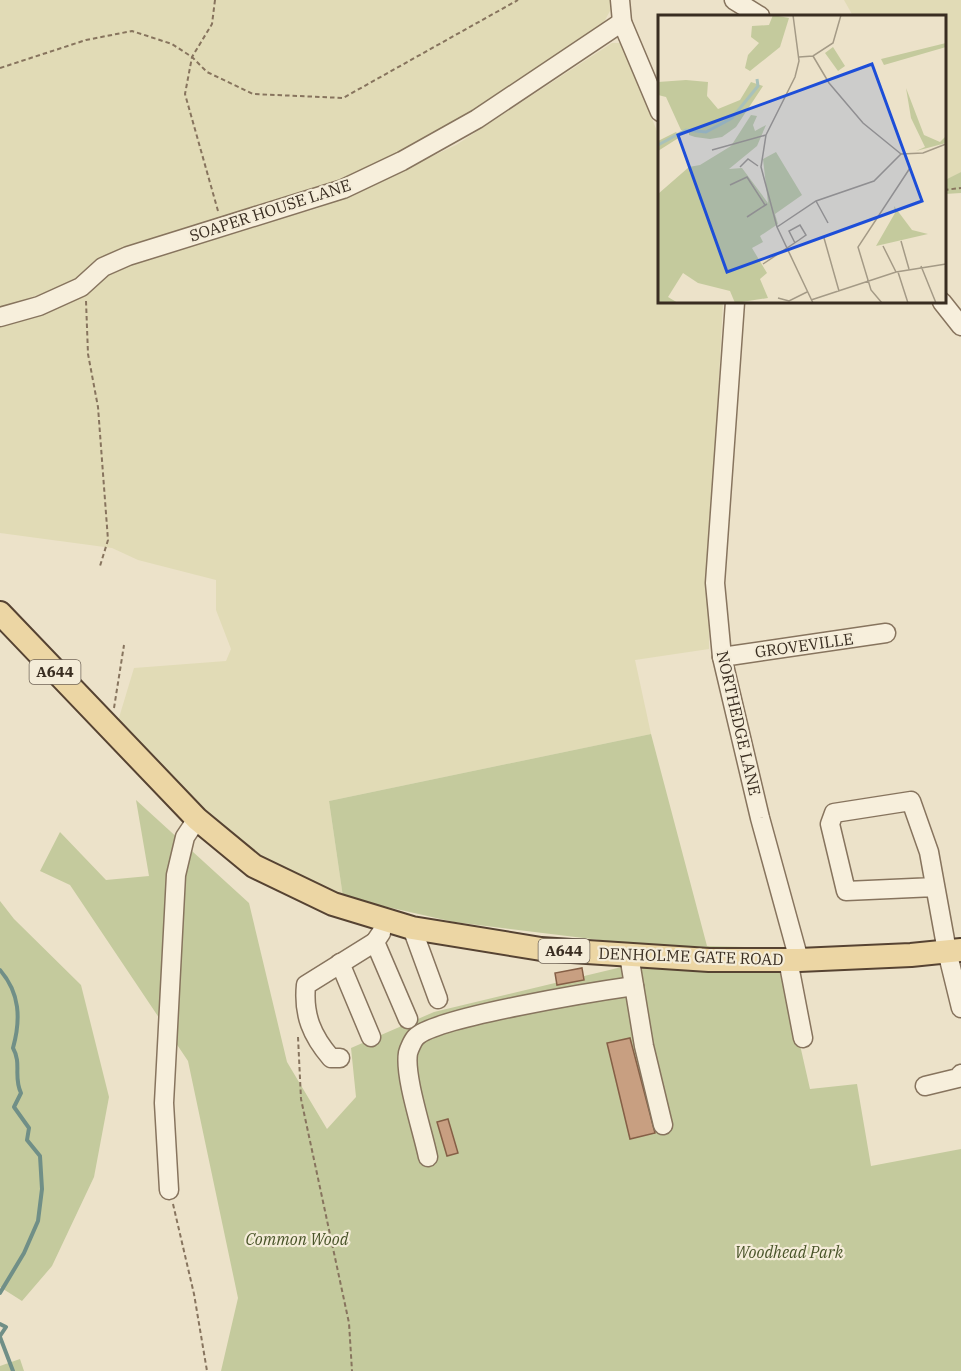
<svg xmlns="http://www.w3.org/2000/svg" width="961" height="1371" font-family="'IBM Plex Serif',serif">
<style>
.farmland{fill:#e1dbb6}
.green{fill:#c4ca9d}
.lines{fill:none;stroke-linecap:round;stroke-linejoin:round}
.stream{stroke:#708f87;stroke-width:4}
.building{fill:#c89f81;stroke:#855f46;stroke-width:1.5}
.minor-casing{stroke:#87745e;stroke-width:21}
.major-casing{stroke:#564332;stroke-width:26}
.path{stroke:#87745e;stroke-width:2;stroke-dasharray:4.5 3;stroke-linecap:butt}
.minor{stroke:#f7efdc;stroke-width:18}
.major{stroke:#ecd6a4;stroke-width:22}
.labels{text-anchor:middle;stroke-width:4.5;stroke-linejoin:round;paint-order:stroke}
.shield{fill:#f4ecd8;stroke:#716658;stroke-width:1.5}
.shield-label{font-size:15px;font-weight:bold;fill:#392d21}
.street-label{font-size:16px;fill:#392d21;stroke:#f4ecd8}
.park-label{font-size:16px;font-style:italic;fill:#495429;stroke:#f4ecd8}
.inset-river{fill:none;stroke:#a9c1ba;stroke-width:3}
.inset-road{fill:none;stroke:#a49a86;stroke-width:1.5}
.view{fill:#1d4ed8;fill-opacity:0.15;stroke:#1d4ed8;stroke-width:3}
.inset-edge{fill:none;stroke:#392d21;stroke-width:3}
</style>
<rect width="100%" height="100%" fill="#ece2c9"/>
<!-- farmland -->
<g class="farmland">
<polygon points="0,0 610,0 611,9 603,24 549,64 414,149 291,199 133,244 93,262 73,283 0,308"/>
<polygon points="844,0 961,0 961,172 945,180 944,16 853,16"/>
<polygon points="612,43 621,43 659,136 660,302 723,302 709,569 709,649 635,660 651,734 329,801 343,897 274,864 237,840 163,770 118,721 134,668 226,661 231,649 216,610 216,580 138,560 112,548 0,533 0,324 52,311 78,297 103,272 243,228 316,209 367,187 456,145"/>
</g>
<!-- green -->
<g class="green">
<polygon points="961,172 961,193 945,194 945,180"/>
<polygon points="651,734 707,946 778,948 810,1089 857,1084 871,1166 961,1149 961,1371 221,1371 238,1298 188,1061 70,885 40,871 60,832 106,880 149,876 136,800 249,903 287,1062 327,1129 356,1097 351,1048 434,1012 626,966 616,942 454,922 343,897 329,801"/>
<polygon points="0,901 14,919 81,985 109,1097 94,1177 52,1266 22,1301 0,1287"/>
<polygon points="20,1359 24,1371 0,1371 0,1366"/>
</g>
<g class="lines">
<!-- stream -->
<g class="stream">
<path d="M0 970C20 993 21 1019 13 1048 22 1064 13 1076 21 1093L14 1107 29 1128 27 1140 40 1156 42 1189 38 1221 24 1253 0 1293"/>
<polyline points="0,1324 6,1327 0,1336"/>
<polyline points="0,1337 13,1371"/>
</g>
</g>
<!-- building -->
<g class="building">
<polygon points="582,968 584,980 557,985 555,973"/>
<polygon points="630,1038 655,1133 630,1139 607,1043"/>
<polygon points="448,1119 458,1153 447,1156 437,1122"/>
</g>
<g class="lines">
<defs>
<g id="minor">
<polyline points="620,0 622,22 660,112"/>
<polyline points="734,0 760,16"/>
<polyline points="735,302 715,583 722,657 760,818 799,960"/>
<polyline points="942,302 961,326"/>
<polyline points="0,317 39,306 81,287 103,267 128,256 343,189 402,161 477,119 622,22"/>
<polyline points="722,657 886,633"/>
<polyline points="935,887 846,891 830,824 834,813 911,801 929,852 947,951 961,1008"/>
<polyline points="412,928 438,999"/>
<polyline points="381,933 375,942 408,1019"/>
<polyline points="629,955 644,1046 663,1125"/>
<polyline points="788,960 803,1038"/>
<polyline points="340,963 371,1037"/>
<path d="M340 1058H331C312 1036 303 1015 306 985L375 942"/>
<polyline points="925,1086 958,1078 961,1074"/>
<path d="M428 1157C423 1132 404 1076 408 1053 409 1049 413 1040 416 1037 436 1017 599 991 634 986"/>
<polyline points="169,1190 164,1103 176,875 185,837 197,819"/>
</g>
<polyline id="major" points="0,613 197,819 254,866 333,904 412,928 541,949 709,960 799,960 911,955 961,950"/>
</defs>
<!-- minor casing -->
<use href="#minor" class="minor-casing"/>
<!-- major casing -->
<use href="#major" class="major-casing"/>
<!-- path -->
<g class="path">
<polyline points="215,0 212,24 192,57 185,94 218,211"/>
<polyline points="0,68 86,40 132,31 172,44 192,57 207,72 253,94 343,98 518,0"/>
<polyline points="944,190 961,188"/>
<polyline points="86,301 88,354 98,407 108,540 100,566"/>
<polyline points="114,708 124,645"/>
<polyline points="298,1037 301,1099 349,1323 352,1371"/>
<polyline points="173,1204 194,1294 207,1371"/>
</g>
<!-- minor -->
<use href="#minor" class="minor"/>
<!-- major -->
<use href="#major" class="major"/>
</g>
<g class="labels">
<!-- shield labels -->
<g class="shield">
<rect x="29.5" y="660" width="51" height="24" rx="4.5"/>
<rect x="538.5" y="939" width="51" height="24" rx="4.5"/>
</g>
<g class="shield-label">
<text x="55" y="677">A644</text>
<text x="564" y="956">A644</text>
</g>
<!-- street labels -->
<g class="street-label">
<text transform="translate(270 210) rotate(-18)" y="6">SOAPER HOUSE LANE</text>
<text transform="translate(804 645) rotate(-8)" y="6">GROVEVILLE</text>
<text transform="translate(739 723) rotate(77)" y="6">NORTHEDGE LANE</text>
<text transform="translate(691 956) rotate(2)" y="6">DENHOLME GATE ROAD</text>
</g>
<!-- park labels -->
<g class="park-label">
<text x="297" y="1245">Common Wood</text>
<text x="789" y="1258">Woodhead Park</text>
</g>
</g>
<!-- overview -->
<g transform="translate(658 15)">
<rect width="288" height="288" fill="#ece2c9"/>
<path d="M115 0 131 3 122 32 92 56 87 53 90 40 101 28 93 22 94 11 111 10ZM288 28V32L226 50 223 44ZM175 32 187 51 180 56 167 38ZM28 65 50 67 49 81 60 94 82 85 93 67 105 71 78 112 64 122 52 124 37 122 31 120V115H23L8 82 0 80V67ZM248 73 266 120 282 127 288 121V128L258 136 267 132 253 103ZM93 100 99 101 95 110 97 116 108 110 99 131 71 154 84 153 110 188 105 144 118 137 144 180 117 199 120 209 102 221 105 227 94 233 109 258 102 264 110 283 77 288 72 276 40 268 25 258 10 282 20 288H0V179L31 152 42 150 73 131ZM18 117 22 122 0 136V126ZM236 191 254 215 270 219 218 231 237 198Z" fill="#c4ca9d"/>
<path class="inset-river" d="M0 130 28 115 48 117 74 103 100 71 99 64"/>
<path class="inset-road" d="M135 0 141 46 137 62 108 120 103 152 119 212 155 288M155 41 171 68 205 108 243 139M141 42 155 41 175 28 183 0M54 135 108 120M82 152 90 144 100 151M72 170 89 162 107 190M158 186 170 208M89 202 109 189M119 212 158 186 216 166 243 139 265 138 288 129M166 223 181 276M243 226 251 254M225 231 238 257M105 249 141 225 148 220 142 210 131 216 137 228M263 251 278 288M240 257 250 288M120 283 131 286 149 277M153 285 238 257 288 249M224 288 213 275 200 232 252 153"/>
<path class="view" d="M214 49 264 186 69 257 20 120Z"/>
<rect width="288" height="288" class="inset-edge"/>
</g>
</svg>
